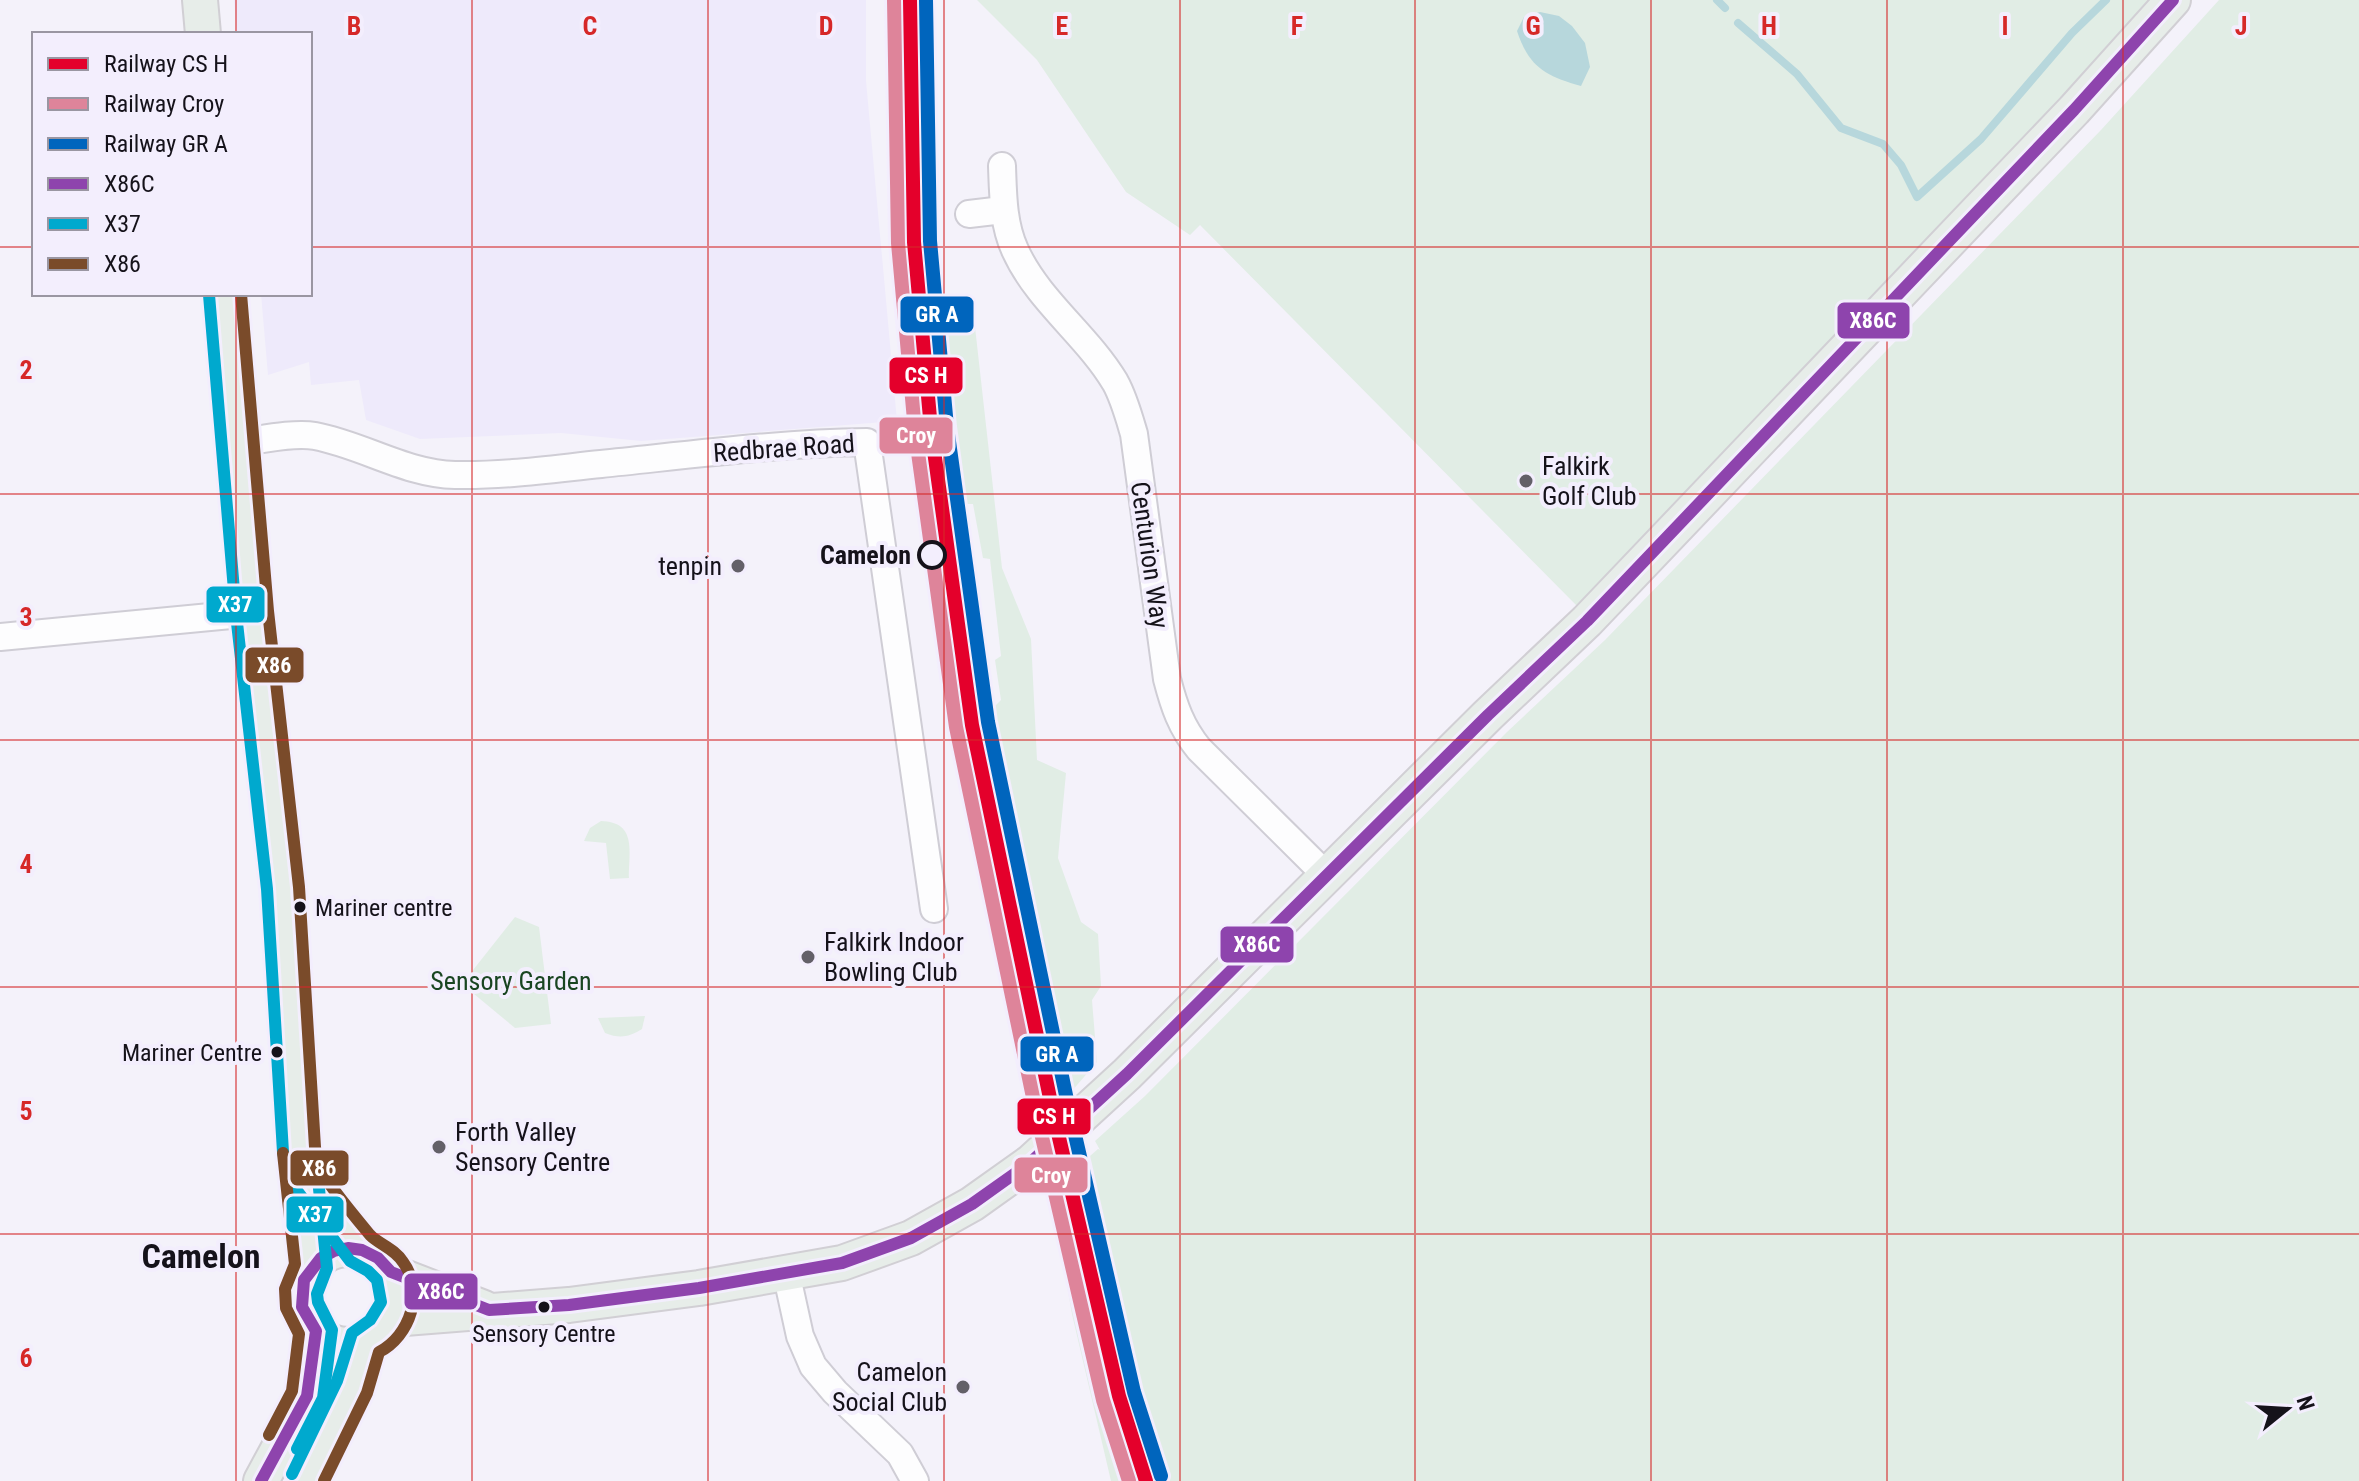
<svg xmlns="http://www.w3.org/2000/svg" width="2359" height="1481" font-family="'Roboto Condensed',sans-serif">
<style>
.built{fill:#eeeafb}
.green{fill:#e1ede5}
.water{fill:#b7d7dc}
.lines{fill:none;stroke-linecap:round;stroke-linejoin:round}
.stream{stroke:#b7d7dc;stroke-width:8}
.minor-casing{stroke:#cfcdd5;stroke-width:30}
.major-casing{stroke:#d1cfd4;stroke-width:38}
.minor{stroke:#fdfdfe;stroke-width:26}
.major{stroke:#e7ede9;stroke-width:34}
.bus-1-casing{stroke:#f3eefd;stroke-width:18}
.bus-2-casing{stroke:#f3eefd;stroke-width:18}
.bus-3-casing{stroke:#f3eefd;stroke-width:18}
.bus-1{stroke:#8e44ad;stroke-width:12}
.bus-2{stroke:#00a9ce;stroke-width:12}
.bus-3{stroke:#7a4b2a;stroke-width:12}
.rail-1-casing{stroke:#f3eefd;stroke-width:20}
.rail-2-casing{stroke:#f3eefd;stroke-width:20}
.rail-3-casing{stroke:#f3eefd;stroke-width:20}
.rail-1{stroke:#e4002b;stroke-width:14}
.rail-2{stroke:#de849a;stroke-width:14}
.rail-3{stroke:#0065bd;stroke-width:14}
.grid{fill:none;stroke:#d62828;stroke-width:2;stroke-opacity:0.55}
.poi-dot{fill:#636068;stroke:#f3eefd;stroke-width:3}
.stop-dot{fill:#f3eefd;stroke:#15121a;stroke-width:4}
.bus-dot{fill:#15121a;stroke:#f3eefd;stroke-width:3}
.labels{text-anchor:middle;stroke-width:8;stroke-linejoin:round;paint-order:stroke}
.bus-label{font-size:24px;fill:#15121a;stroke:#f3eefd;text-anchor:start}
.street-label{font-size:26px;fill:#15121a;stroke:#f3eefd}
.poi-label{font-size:26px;fill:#15121a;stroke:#f3eefd;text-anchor:start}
.stop-label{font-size:26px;font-weight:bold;fill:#15121a;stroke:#f3eefd;text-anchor:end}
.park-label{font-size:26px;fill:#194521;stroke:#f3eefd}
.district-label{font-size:34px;font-weight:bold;fill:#15121a;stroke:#f3eefd}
.grid-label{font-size:26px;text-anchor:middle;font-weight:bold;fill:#d62828;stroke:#f3eefd;stroke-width:8;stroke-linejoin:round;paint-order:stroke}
.line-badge{stroke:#f3eefd;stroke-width:3}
.badge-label{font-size:22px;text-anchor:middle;font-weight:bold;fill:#fff}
</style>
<rect width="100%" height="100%" fill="#f4f2fa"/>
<!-- built -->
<polygon class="built" points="234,0 866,0 866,81 897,421 641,441 561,433 420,439 366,420 359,380 311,385 309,362 268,375 261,294 310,294 310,34 237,34"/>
<!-- green -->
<g class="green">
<polygon points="977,0 2150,0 2002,161 1577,606 1200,225 1190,235 1126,192 1037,60"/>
<polygon points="2219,0 2359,0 2359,1481 1167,1481 1130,1367 1082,1163 1098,1149 1100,1150 1095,1141 1145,1096 1507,732 1605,640 2101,130"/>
<polygon points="974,318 1002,568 1031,639 1037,760 1066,773 1058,858 1081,922 1098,934 1101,986 1092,1000 1097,1062 1071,1092 1063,1093 1023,907 1034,898 994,707 1001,700 995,660 1001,656 990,559 983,558 973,504 964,504 943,327"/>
<path d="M601 821C637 822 629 851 629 878L610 879 606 843 584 841 590 828Z"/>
<polygon points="515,917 539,927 551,1024 515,1028 462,984"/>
<path d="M645 1016 642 1029C629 1037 620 1039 605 1033L598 1018Z"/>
<polygon points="1065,1273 1081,1285 1115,1424 1134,1481 1111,1481 1072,1314"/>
</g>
<!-- water -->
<path class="water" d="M1540 12 1559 16 1572 26 1585 43 1590 67 1581 86C1545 76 1529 67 1517 31L1524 17Z"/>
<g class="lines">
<!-- stream -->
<g class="stream">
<polyline points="1717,0 1725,8"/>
<polyline points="1738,23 1797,74 1841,128 1883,144 1901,165 1917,197 1981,139 2072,33 2106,0"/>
</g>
<defs>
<g id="minor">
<path d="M1002 166C1003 194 1003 224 1015 250 1038 301 1087 335 1115 382 1124 398 1129 417 1134 434L1167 679C1174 706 1181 727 1199 749L1328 877"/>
<polyline points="969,214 1003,210"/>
<path d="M237 443C259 440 294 432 315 436 363 445 406 474 455 475 505 476 552 469 601 464 689 455 779 443 867 442L934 909"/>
<polyline points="0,637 252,613"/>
<polyline points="786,1272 800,1336 813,1366 835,1392 900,1454 915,1481"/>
</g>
<g id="major">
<polyline points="200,0 203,34"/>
<polyline points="225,294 252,613 283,888 299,1149 311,1268"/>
<polyline points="303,1172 362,1250"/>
<circle cx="349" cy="1297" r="48"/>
<polyline points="391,1272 484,1308"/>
<polyline points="392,1319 569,1305 699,1288 842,1263 911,1238 972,1204 1031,1162 1127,1074 1488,715 1587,621 2074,110 2173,0"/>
<polyline points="261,1481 307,1396 316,1331"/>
<polyline points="306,1481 352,1387 366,1341"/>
</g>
</defs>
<!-- minor casing -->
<use href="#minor" class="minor-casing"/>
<!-- major casing -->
<use href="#major" class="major-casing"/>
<!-- minor -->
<use href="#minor" class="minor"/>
<!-- major -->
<use href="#major" class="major"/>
<defs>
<polyline id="bus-1" points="261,1481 307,1396 316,1331 302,1307 304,1280 321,1258 334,1251 348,1248 362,1250 378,1258 391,1272 489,1310 569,1305 699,1288 842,1263 911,1238 972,1204 1031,1162 1127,1074 1488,715 1587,621 2074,110 2173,0"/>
<g id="bus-2">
<polyline points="209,295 236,614 267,889 283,1152 289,1180 350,1261 368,1271 377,1280 381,1302 370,1320 352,1333 337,1381 292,1474"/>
<polyline points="297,1449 323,1398 332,1330 318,1302 317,1294 327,1268 315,1149"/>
</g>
<g id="bus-3">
<path d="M241 294 268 611 299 887 315 1147C316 1153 316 1160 318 1165 323 1178 360 1223 370 1235 380 1245 394 1248 403 1262 425 1292 410 1336 379 1352L367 1393 324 1481"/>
<polyline points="269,1435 292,1391 299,1334 286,1308 285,1289 295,1264 283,1153"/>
</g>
</defs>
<!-- bus-1 casing -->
<use href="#bus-1" class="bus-1-casing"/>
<!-- bus-2 casing -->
<use href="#bus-2" class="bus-2-casing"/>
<!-- bus-3 casing -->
<use href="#bus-3" class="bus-3-casing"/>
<!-- bus-1 -->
<use href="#bus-1" class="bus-1"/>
<!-- bus-2 -->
<use href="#bus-2" class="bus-2"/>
<!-- bus-3 -->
<use href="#bus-3" class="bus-3"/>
<defs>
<polyline id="rail-1" points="910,0 914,242 931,429 972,725 1051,1103 1119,1396 1146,1481"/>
<polyline id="rail-2" points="894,0 898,243 915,431 956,727 1035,1107 1103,1400 1129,1481"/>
<polyline id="rail-3" points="926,0 930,241 947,427 988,722 1067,1100 1134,1392 1161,1476"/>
</defs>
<!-- rail-1 casing -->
<use href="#rail-1" class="rail-1-casing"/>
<!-- rail-2 casing -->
<use href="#rail-2" class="rail-2-casing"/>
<!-- rail-3 casing -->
<use href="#rail-3" class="rail-3-casing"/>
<!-- rail-1 -->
<use href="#rail-1" class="rail-1"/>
<!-- rail-2 -->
<use href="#rail-2" class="rail-2"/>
<!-- rail-3 -->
<use href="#rail-3" class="rail-3"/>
</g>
<!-- grid -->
<path class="grid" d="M236 0V34M472 0V1481M708 0V1481M944 0V1481M1180 0V1481M1415 0V1481M1651 0V1481M1887 0V1481M2123 0V1481M0 247H34M310 247H2359M236 294V1481M0 494H2359M0 740H2359M0 987H2359M0 1234H2359"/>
<!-- markers -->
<g class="poi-dot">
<circle cx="1526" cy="481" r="8"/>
<circle cx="738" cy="566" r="8"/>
<circle cx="808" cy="957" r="8"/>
<circle cx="439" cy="1147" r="8"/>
<circle cx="963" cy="1387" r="8"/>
</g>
<circle class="stop-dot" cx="932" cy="555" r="13"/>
<g class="bus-dot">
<circle cx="300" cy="907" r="7"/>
<circle cx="277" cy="1052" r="7"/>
<circle cx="544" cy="1307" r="7"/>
</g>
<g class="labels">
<!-- bus labels -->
<g class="bus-label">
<text x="315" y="916">Mariner centre</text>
<text x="262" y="1061" text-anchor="end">Mariner Centre</text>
<text x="544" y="1342" text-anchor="middle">Sensory Centre</text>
</g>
<!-- street labels -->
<g class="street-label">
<text transform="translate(784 448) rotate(-4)" y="9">Redbrae Road</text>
<text transform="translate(1150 555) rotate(82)" y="9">Centurion Way</text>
</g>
<!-- poi labels -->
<g class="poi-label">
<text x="1542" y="475">Falkirk<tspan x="1542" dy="30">Golf Club</tspan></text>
<text x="722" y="575" text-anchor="end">tenpin</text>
<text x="824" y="951">Falkirk Indoor<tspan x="824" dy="30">Bowling Club</tspan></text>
<text x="455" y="1141">Forth Valley<tspan x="455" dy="30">Sensory Centre</tspan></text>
<text x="947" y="1381" text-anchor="end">Camelon<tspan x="947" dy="30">Social Club</tspan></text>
</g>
<!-- stop labels -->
<g class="stop-label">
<text x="911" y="564">Camelon</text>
</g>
<!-- park labels -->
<g class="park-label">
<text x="511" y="990">Sensory Garden</text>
</g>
<!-- district labels -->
<g class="district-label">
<text x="201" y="1268">Camelon</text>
</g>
</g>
<g class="grid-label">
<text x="354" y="35">B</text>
<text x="590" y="35">C</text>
<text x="826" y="35">D</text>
<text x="1062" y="35">E</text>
<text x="1297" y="35">F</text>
<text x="1533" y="35">G</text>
<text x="1769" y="35">H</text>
<text x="2005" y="35">I</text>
<text x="2241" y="35">J</text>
<text x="26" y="379">2</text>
<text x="26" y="626">3</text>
<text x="26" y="873">4</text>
<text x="26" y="1120">5</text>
<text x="26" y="1367">6</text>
</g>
<g class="line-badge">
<rect x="899" y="295" width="76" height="39" rx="8" fill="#0065bd"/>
<rect x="1836" y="301" width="75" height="39" rx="8" fill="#8e44ad"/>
<rect x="888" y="356" width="76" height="39" rx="8" fill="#e4002b"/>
<rect x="878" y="416" width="76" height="39" rx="8" fill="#de849a"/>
<rect x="205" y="585" width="61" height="39" rx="8" fill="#00a9ce"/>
<rect x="244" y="646" width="61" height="38" rx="8" fill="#7a4b2a"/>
<rect x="1219" y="925" width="76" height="39" rx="8" fill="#8e44ad"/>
<rect x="1019" y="1035" width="76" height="38" rx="8" fill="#0065bd"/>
<rect x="1016" y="1097" width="76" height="39" rx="8" fill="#e4002b"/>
<rect x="289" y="1149" width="61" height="38" rx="8" fill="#7a4b2a"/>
<rect x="1013" y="1156" width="76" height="38" rx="8" fill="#de849a"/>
<rect x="285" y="1195" width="60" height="39" rx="8" fill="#00a9ce"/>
<rect x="403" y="1272" width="76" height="39" rx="8" fill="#8e44ad"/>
</g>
<g class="badge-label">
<text x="937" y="322">GR A</text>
<text x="1873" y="328">X86C</text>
<text x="926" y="383">CS H</text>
<text x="916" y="443">Croy</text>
<text x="235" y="612">X37</text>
<text x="274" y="673">X86</text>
<text x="1257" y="952">X86C</text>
<text x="1057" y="1062">GR A</text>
<text x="1054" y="1124">CS H</text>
<text x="319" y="1176">X86</text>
<text x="1051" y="1183">Croy</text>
<text x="315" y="1222">X37</text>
<text x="441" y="1299">X86C</text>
</g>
<!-- legend -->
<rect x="32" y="32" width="280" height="264" fill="#f3eefd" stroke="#9a96a2" stroke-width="2"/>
<rect x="48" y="58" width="40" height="12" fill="#e4002b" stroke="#9a96a2" stroke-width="2"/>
<text x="104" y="72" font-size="24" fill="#15121a">Railway CS H</text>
<rect x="48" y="98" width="40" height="12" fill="#de849a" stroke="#9a96a2" stroke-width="2"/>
<text x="104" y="112" font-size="24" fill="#15121a">Railway Croy</text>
<rect x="48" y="138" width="40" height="12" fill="#0065bd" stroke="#9a96a2" stroke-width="2"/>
<text x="104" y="152" font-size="24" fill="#15121a">Railway GR A</text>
<rect x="48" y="178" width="40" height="12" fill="#8e44ad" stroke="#9a96a2" stroke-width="2"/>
<text x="104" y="192" font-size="24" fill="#15121a">X86C</text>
<rect x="48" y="218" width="40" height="12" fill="#00a9ce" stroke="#9a96a2" stroke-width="2"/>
<text x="104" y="232" font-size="24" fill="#15121a">X37</text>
<rect x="48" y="258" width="40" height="12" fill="#7a4b2a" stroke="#9a96a2" stroke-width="2"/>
<text x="104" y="272" font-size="24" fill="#15121a">X86</text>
<!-- north arrow -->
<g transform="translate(2287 1409) rotate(72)" stroke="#f3eefd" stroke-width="6" paint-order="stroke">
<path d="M0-6L14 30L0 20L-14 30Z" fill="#15121a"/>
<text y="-12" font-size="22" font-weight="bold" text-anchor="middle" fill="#15121a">N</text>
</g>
</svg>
